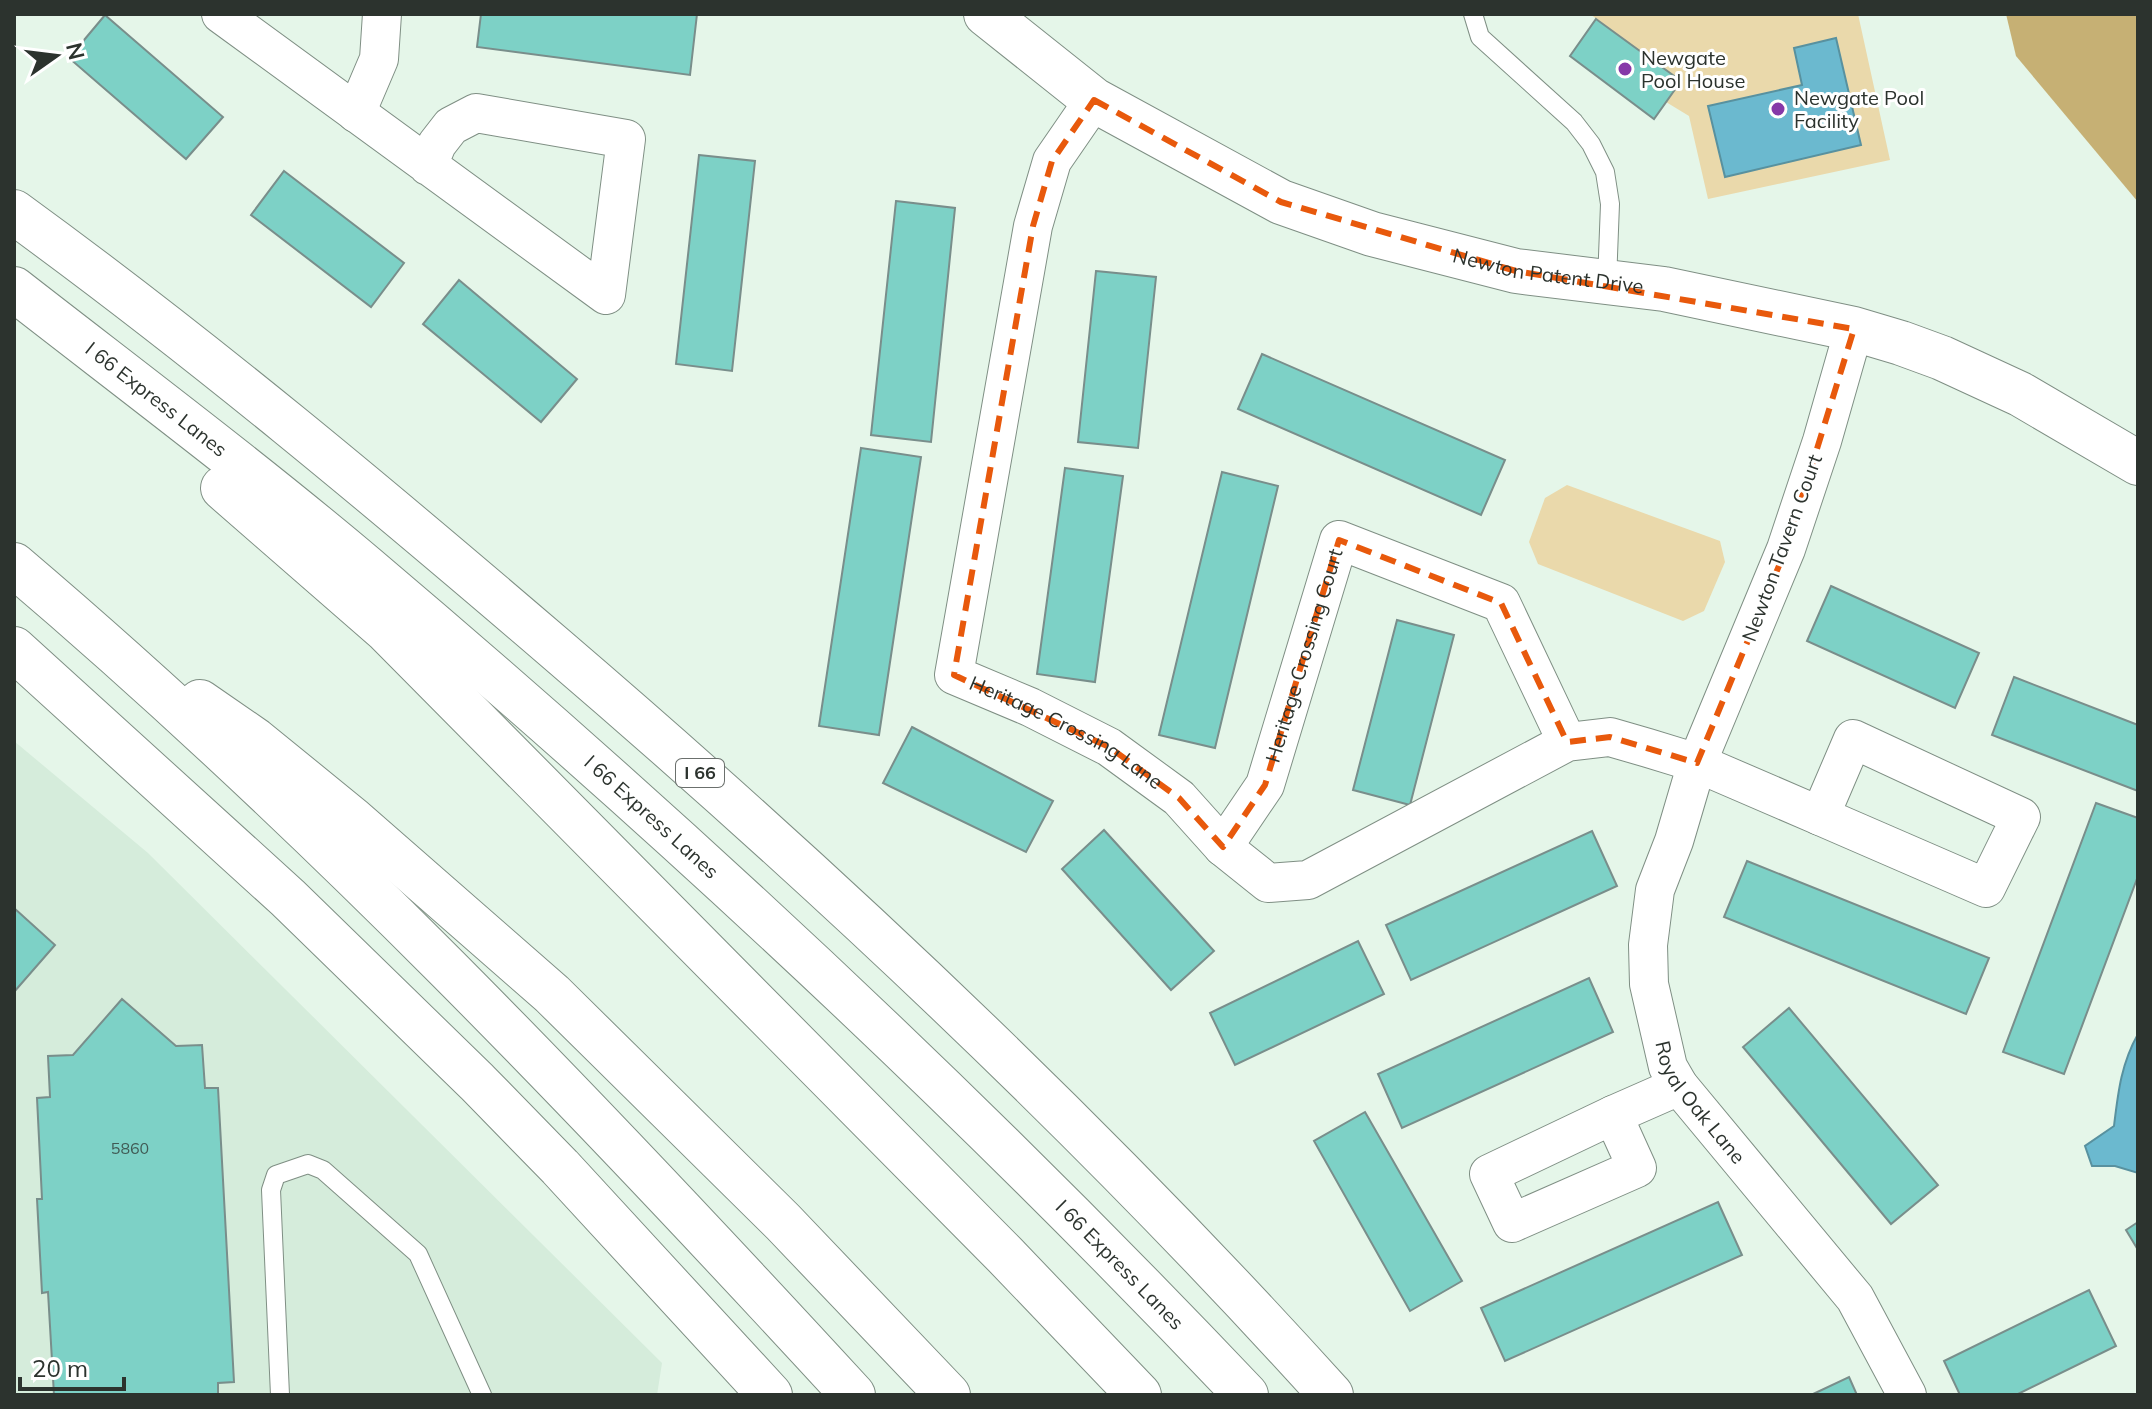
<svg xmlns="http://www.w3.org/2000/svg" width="2152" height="1409" font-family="Mulish,sans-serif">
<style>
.built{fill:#d5ecdb}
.green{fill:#ead9ab}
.forest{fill:#c6b074}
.water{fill:#6bb9cf;stroke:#58919f;stroke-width:2}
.building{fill:#7dd1c6;stroke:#798e8b;stroke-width:2}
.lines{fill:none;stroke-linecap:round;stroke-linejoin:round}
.lane-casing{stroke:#7f8f84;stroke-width:20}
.street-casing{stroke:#7f8f84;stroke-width:40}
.secondary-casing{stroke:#7f8f84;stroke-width:46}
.highway-casing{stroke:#7f8f84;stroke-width:46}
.lane{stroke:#fff;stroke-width:18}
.street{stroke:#fff;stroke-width:38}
.secondary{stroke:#fff;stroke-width:44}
.highway{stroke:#fff;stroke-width:44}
.marked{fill:none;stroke:#e8590c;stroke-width:6;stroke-dasharray:16 10;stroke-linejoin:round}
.poi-dot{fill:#8638a8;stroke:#fff;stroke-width:3}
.labels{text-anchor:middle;stroke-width:6;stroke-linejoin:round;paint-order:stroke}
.number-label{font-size:16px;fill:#405a54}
.shield{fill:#fff;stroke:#6b706d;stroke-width:2}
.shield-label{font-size:18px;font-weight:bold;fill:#2c332e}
.poi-label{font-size:20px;fill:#2c332e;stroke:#fff;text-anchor:start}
.street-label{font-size:20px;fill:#2c332e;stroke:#fff}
</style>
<rect width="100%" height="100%" fill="#e5f6e9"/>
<!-- built -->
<polygon class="built" points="14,741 148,853 662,1363 657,1395 14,1395"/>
<!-- green -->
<g class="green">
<polygon points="1590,14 1858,14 1890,160 1708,199 1689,116 1666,102 1681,81"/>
<polygon points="1567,485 1720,541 1725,562 1704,611 1683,621 1538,564 1529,542 1545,498"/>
</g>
<!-- forest -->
<polygon class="forest" points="2006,14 2138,14 2138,202 2016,56"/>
<!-- water -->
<g class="water">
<polygon points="1836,38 1861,145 1725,177 1708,106 1802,85 1794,48"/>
<path d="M2138 1034V1173L2115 1166H2092L2085 1146 2114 1126C2118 1093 2121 1064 2138 1034Z"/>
</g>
<!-- building -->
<g class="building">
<polygon points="481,14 697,14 690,75 477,47"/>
<polygon points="105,15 223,117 186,159 69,58"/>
<polygon points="1596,19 1681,81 1654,119 1570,56"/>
<polygon points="699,155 755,161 732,371 676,364"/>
<polygon points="284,171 404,263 371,307 251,215"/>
<polygon points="896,201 955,208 931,442 871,435"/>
<polygon points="1096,271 1156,277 1138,448 1078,442"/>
<polygon points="459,280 577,379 541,422 423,324"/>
<polygon points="1262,354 1505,460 1481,515 1238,409"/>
<polygon points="861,448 921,457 879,735 819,726"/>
<polygon points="1065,468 1123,476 1095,682 1037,674"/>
<polygon points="1222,472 1278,486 1215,748 1159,735"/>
<polygon points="1831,586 1979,653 1955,708 1807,641"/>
<polygon points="1397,620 1454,635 1410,805 1353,790"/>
<polygon points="2014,677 2138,725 2138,791 1992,735"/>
<polygon points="912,727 1053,801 1026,852 883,783"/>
<polygon points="2096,803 2138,818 2138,876 2064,1074 2003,1052"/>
<polygon points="1104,830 1214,951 1171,990 1062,869"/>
<polygon points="1592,831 1617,886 1411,980 1386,925"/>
<polygon points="1747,861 1989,958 1966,1014 1724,917"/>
<polygon points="14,908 55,945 14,992"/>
<polygon points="1358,941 1384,994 1235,1065 1210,1013"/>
<polygon points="1589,978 1613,1032 1402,1128 1378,1074"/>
<polygon points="122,999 176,1046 202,1045 205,1088 218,1088 234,1382 218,1383 218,1395 54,1395 48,1292 42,1293 37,1199 42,1199 37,1098 50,1097 48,1056 73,1055"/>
<polygon points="1789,1008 1938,1185 1891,1224 1743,1047"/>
<polygon points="1365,1112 1462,1281 1410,1311 1314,1141"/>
<polygon points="1718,1202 1742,1255 1505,1361 1481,1308"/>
<polygon points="2138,1222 2138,1250 2126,1230"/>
<polygon points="2089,1290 2116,1346 2016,1395 1960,1395 1944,1361"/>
<polygon points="1849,1377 1857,1395 1811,1395"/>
</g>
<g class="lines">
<defs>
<g id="lane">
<polyline points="1473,14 1480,37 1574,122 1591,144 1605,172 1610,204 1607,282"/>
<polyline points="280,1395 271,1190 276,1175 308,1164 323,1170 418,1254 482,1395"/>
</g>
<g id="street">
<polyline points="221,14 606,295 626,139 476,113 451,126 437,144 428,166"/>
<path id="s1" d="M1094 100 1052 161 1033 226 954 675 1030 707 1109 747 1179 798 1223 847 1268 883 1308 880 1567 742 1610 737 1648 748 1697 763 1820 816"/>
<polyline points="356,113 379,59 382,14"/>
<path id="s2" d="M1854 329 1822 441 1786 549 1697 763 1674 841 1655 890 1648 945 1649 984 1668 1067 1679 1086 1855 1298 1907 1395"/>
<polygon points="1853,739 2021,817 1986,888 1820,816"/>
<path id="s3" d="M1223 847 1265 785 1339 540 1501 603 1567 742"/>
<polygon points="1613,1115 1637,1168 1512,1223 1489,1174"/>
<polyline points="1613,1115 1679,1086"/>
</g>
<g id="secondary">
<path id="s4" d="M986 14 1094 100 1281 202 1372 234 1516 271 1664 289 1854 329 1901 343 1942 358 2020 394 2138 463"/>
</g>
<g id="highway">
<path d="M14 212C201 348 379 497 555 648 828 882 1090 1128 1331 1395"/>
<path id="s5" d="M14 289C132 381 252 471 367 568 674 828 969 1103 1246 1395"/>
<polyline points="223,488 387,631 1005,1255 1139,1395"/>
<path d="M14 565C314 820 587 1106 853 1395"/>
<polyline points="14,649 288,898 477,1082 560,1167 770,1395"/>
<polyline points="200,702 255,740 352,819 552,994 783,1222 948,1395"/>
</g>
</defs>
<!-- lane casing -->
<use href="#lane" class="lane-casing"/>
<!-- street casing -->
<use href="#street" class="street-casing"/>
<!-- secondary casing -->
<use href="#secondary" class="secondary-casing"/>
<!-- highway casing -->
<use href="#highway" class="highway-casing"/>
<!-- lane -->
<use href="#lane" class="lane"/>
<!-- street -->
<use href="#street" class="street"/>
<!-- secondary -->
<use href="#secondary" class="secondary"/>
<!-- highway -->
<use href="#highway" class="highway"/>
</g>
<!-- marked area -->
<path class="marked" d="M1094 100 1281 202 1516 271 1854 329 1786 549 1697 763 1610 737 1567 742 1501 603 1339 540 1265 785 1223 847 1179 798 1109 747 954 675 1033 226 1052 161Z"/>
<!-- markers -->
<g class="poi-dot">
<circle cx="1625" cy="69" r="8"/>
<circle cx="1778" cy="109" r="8"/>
</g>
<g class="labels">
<!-- number labels -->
<g class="number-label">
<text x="130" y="1154">5860</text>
</g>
<!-- shield labels -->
<rect class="shield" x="676" y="759" width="48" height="28" rx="6"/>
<g class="shield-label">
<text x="700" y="779">I 66</text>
</g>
<!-- poi labels -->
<g class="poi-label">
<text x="1641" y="65">Newgate<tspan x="1641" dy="23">Pool House</tspan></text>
<text x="1794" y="105">Newgate Pool<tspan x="1794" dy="23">Facility</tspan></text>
</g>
<!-- street labels -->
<g class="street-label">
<text dy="7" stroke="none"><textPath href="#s4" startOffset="628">Newton Patent Drive</textPath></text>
<text dy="7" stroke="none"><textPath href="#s5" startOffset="180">I 66 Express Lanes</textPath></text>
<text transform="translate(1782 548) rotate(-70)" y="7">Newton Tavern Court</text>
<text dy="7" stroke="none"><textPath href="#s3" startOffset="210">Heritage Crossing Court</textPath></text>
<text dy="7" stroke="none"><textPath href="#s1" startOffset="724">Heritage Crossing Lane</textPath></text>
<text dy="7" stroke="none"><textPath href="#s5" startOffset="828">I 66 Express Lanes</textPath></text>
<text dy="7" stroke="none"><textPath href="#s2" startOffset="822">Royal Oak Lane</textPath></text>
<text dy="7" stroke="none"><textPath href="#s5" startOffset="1476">I 66 Express Lanes</textPath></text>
</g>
</g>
<!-- border -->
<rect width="2152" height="1409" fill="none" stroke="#2c332e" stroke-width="32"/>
<!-- north arrow -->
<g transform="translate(56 56) rotate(76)" stroke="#ffffff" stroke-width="6" paint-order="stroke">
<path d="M0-6L14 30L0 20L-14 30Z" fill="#2c332e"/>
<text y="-12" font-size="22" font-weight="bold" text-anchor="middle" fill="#2c332e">N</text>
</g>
<!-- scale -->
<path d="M20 1377v12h104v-12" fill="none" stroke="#2c332e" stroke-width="4"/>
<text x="32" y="1377" font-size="24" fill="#2c332e" stroke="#ffffff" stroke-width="6" paint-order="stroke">20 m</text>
</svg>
